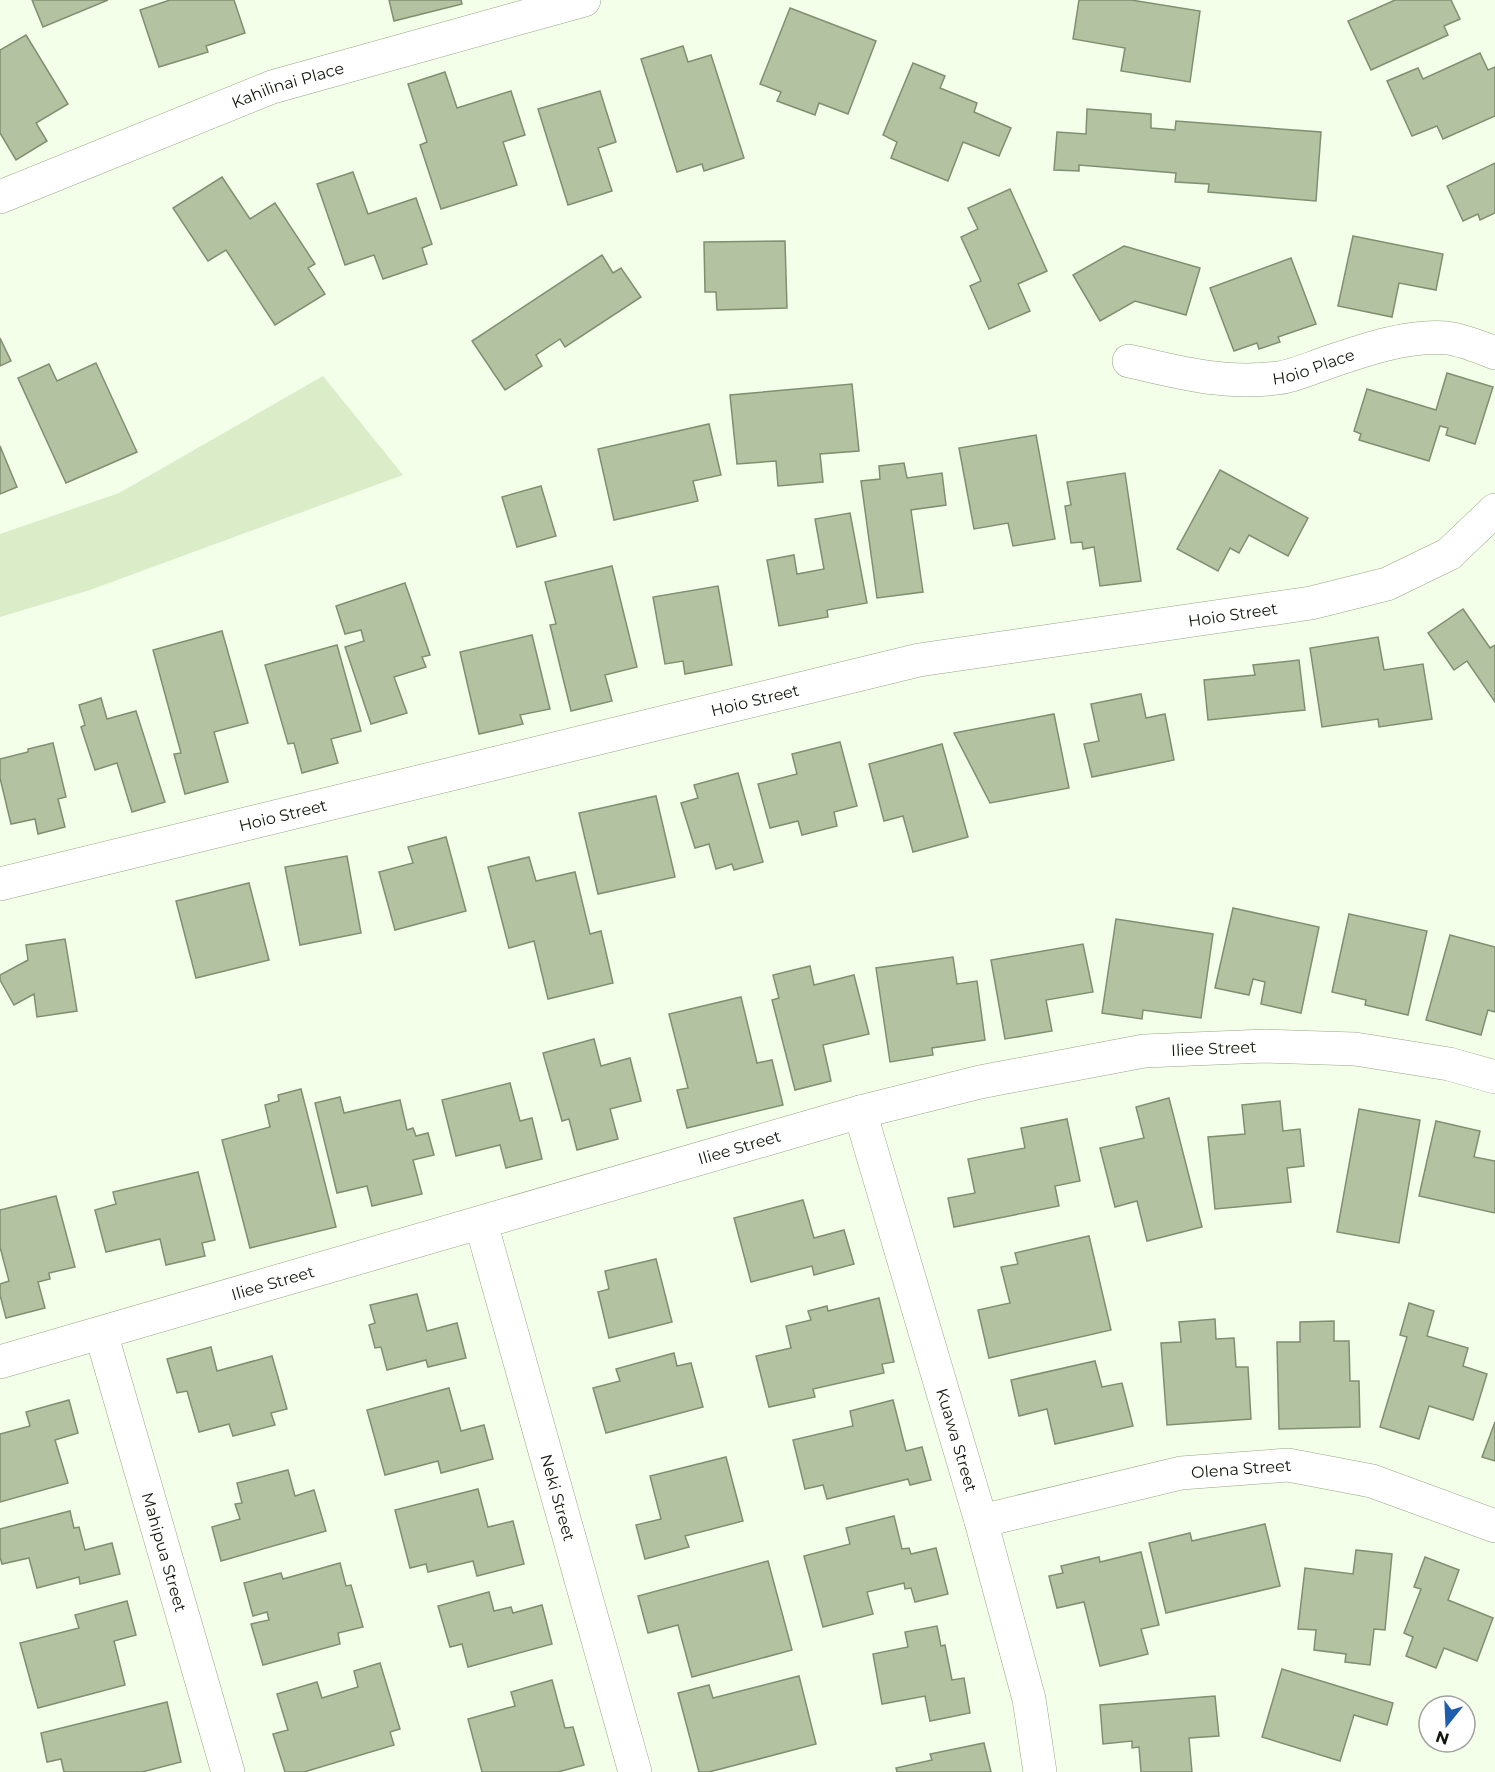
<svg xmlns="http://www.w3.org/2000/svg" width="1495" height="1772" font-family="Montserrat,sans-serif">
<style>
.green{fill:#daecc8}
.building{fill:#b3c3a2;stroke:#7f8f6f;stroke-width:1.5}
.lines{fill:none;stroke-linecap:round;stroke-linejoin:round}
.street-casing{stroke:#96a585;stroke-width:34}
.street{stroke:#fff;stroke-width:33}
.labels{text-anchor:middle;stroke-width:4.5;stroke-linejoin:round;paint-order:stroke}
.street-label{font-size:16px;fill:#11170b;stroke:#fff}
</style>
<rect width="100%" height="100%" fill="#f4ffea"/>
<!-- green -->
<polygon class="green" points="323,376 403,475 90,590 0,617 0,534 119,493"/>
<!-- building -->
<g class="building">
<polygon points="32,0 108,0 43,27"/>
<polygon points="170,0 234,0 245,33 206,46 208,52 159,67 140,10"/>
<polygon points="389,0 461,0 462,4 394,21"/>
<polygon points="1079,0 1131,0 1200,11 1190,82 1121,71 1125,48 1073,39"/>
<polygon points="1395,0 1451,0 1460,19 1444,26 1448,35 1371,70 1348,21"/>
<polygon points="790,8 876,41 848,114 819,103 815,115 777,101 781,92 760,84"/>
<polygon points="26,35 68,104 36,123 47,141 16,160 0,133 0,50"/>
<polygon points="683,46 688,62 711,55 744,158 704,171 702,164 677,172 641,59"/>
<polygon points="1480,53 1488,70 1495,67 1495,116 1443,139 1437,126 1412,136 1387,81 1418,68 1423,79"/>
<polygon points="913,63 945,76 940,88 977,103 974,112 1011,128 999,156 963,142 948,181 891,158 897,142 883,135"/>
<polygon points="445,72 457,108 511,91 525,135 503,142 517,185 441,209 420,145 427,142 408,84"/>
<polygon points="600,91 616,142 598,148 612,191 568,205 538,109"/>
<polygon points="1087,109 1151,114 1151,128 1175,130 1176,121 1321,132 1316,201 1208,192 1209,184 1175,182 1176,173 1079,165 1079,171 1054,170 1057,132 1086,134"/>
<polygon points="1495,163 1495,213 1480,220 1478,214 1463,221 1447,186"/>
<polygon points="353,172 368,214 416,198 432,244 422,248 427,264 383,279 374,255 345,265 317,184"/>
<polygon points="222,177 250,219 275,203 315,264 308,268 325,294 275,325 226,250 208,261 173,208"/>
<polygon points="1010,189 1047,271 1018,284 1030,311 989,329 970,286 981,281 961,237 978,229 968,208"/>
<polygon points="1353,236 1443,254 1436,290 1399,283 1392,317 1338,306"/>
<polygon points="785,241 787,308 717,310 716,292 705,292 704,242"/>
<polygon points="1124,246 1200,268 1186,315 1135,301 1100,321 1073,275"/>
<polygon points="602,255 613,273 621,268 641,297 565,347 560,339 536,355 542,366 505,390 472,341"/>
<polygon points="1291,258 1316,324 1278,337 1280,342 1259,349 1257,343 1234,351 1210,288"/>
<polygon points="0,338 11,361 0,366"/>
<polygon points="96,363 137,452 66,483 18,378 49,364 57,381"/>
<polygon points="1447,373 1493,387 1475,444 1446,435 1448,428 1440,426 1429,461 1359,440 1361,434 1354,431 1367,389 1436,410"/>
<polygon points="852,384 859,451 820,454 823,482 778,486 776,461 737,464 730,395"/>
<polygon points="709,424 721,475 693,481 698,501 614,520 598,449"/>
<polygon points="1036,435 1055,539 1013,546 1008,523 974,529 959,448"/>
<polygon points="0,446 17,487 0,494"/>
<polygon points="904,463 907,478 942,473 946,505 911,510 923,592 877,598 861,481 880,479 879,466"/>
<polygon points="1220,470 1308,518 1288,556 1249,535 1239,553 1230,548 1218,571 1177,549"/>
<polygon points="1125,473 1141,581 1100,586 1094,547 1083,549 1082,542 1071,543 1065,506 1071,505 1067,482"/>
<polygon points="541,486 556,536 517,547 502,497"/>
<polygon points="850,513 867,603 827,610 828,617 779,626 767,560 794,555 797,574 824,569 815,519"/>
<polygon points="612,566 637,667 605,675 612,701 571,711 550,625 556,624 545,582"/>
<polygon points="405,583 430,655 422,657 426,667 394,677 407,713 371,724 345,647 364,641 361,630 345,634 336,606"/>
<polygon points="718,586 732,665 685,674 683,661 665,664 653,597"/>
<polygon points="1463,609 1490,648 1495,645 1495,702 1467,661 1454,670 1428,633"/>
<polygon points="222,631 248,723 214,732 228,782 185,794 174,754 181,753 153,650"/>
<polygon points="532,635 550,709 520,715 523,724 479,734 460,652"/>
<polygon points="1378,637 1384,670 1423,664 1432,719 1379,727 1378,719 1322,727 1310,648"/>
<polygon points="337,645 361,731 331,739 338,763 302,773 294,743 288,744 265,665"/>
<polygon points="1299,660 1305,710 1208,720 1204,680 1255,675 1253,665"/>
<polygon points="1141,694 1146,718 1165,714 1174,760 1092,777 1084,744 1099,741 1091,704"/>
<polygon points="101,698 107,719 136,711 165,802 132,812 117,763 95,770 81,727 85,725 79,705"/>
<polygon points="1054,714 1069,788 990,803 954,733"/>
<polygon points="840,742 857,806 834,812 837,826 802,835 798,821 770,828 758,784 797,774 792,754"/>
<polygon points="53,743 66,797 58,799 65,827 38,834 35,819 11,824 0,778 0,759 28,752 28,749"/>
<polygon points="942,744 968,837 913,852 903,816 884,821 869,764"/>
<polygon points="738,773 763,862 734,870 732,864 716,869 709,844 695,848 681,803 698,798 694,785"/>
<polygon points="656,796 675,877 598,894 579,813"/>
<polygon points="446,837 466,911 395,930 379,872 413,863 408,847"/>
<polygon points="347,856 361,933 300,945 285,867"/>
<polygon points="529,857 536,881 575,872 590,934 601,931 613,983 548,999 534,941 509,948 488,867"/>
<polygon points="249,883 269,960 196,978 176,901"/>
<polygon points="1233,908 1319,927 1301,1013 1261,1004 1265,982 1253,979 1249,995 1215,988"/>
<polygon points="1349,914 1427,931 1408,1015 1365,1005 1366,1000 1332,992"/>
<polygon points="1116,919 1213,934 1201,1018 1143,1010 1142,1019 1102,1013"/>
<polygon points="1450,935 1495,947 1495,1012 1488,1010 1481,1035 1426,1020"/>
<polygon points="65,939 77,1011 37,1017 34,994 14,1005 0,980 0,975 28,960 26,945"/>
<polygon points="1083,944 1093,992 1046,1000 1052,1031 1005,1039 991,960"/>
<polygon points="953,957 957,984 977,981 985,1040 932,1048 933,1055 890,1062 876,968"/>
<polygon points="810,966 814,985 854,975 869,1034 823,1045 831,1081 795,1090 772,1000 779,998 773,975"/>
<polygon points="741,997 757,1063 772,1060 783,1105 687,1128 677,1090 688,1088 669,1014"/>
<polygon points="594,1039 601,1066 630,1058 641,1101 610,1109 618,1139 577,1150 569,1119 562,1121 543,1053"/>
<polygon points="510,1083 520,1121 532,1118 542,1159 506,1168 500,1145 456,1156 442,1100"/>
<polygon points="301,1089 336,1227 250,1248 222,1140 270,1127 265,1105 279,1101 278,1095"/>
<polygon points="340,1097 344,1113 400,1100 407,1130 413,1128 416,1136 428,1133 434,1155 413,1160 422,1194 372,1206 367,1186 337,1193 315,1103"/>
<polygon points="1169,1098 1202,1227 1147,1241 1137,1201 1115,1207 1100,1148 1144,1138 1136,1107"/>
<polygon points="1280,1101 1283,1131 1300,1129 1304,1166 1287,1168 1291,1202 1215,1209 1208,1137 1245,1134 1242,1105"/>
<polygon points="1359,1109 1420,1120 1399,1243 1337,1232"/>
<polygon points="1067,1119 1080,1181 1055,1186 1059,1206 954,1227 948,1198 975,1193 968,1159 1025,1148 1021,1128"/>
<polygon points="1436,1121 1480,1131 1474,1157 1495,1161 1495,1213 1419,1196"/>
<polygon points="198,1172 215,1240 202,1243 205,1256 166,1265 160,1239 106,1252 95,1210 116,1204 113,1192"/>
<polygon points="56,1196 75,1267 49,1273 50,1279 38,1282 45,1308 6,1318 0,1295 0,1284 9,1281 0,1247 0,1210"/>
<polygon points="803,1200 814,1238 844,1230 854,1264 814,1275 812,1266 751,1282 734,1218"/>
<polygon points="1089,1236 1111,1330 989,1358 978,1310 1010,1303 1001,1267 1018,1264 1015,1253"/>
<polygon points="656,1259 672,1322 609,1338 598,1292 609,1289 605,1271"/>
<polygon points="417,1294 427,1331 457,1323 466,1358 428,1367 426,1360 387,1370 381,1347 375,1348 369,1325 375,1323 370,1305"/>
<polygon points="879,1298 894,1362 882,1364 884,1373 813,1389 815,1397 769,1407 756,1356 791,1348 786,1326 811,1320 808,1311 827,1306 828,1311"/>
<polygon points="1409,1303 1434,1311 1427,1336 1468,1348 1463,1366 1487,1374 1473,1420 1429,1406 1419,1439 1380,1427 1407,1337 1400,1335"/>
<polygon points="1215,1319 1216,1339 1234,1338 1236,1367 1248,1367 1251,1419 1167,1425 1161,1343 1181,1342 1179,1322"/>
<polygon points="1334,1321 1334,1341 1349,1341 1350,1381 1359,1381 1360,1427 1279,1429 1277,1342 1300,1342 1300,1322"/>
<polygon points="211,1347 217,1371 272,1356 287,1409 271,1413 275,1425 233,1436 229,1424 199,1432 187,1391 177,1393 167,1359"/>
<polygon points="674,1353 677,1366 691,1363 703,1407 606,1433 593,1388 620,1381 616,1369"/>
<polygon points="1095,1361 1102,1387 1122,1383 1133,1426 1055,1444 1047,1409 1019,1416 1011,1380"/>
<polygon points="449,1388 461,1431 484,1425 493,1459 441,1473 438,1461 385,1475 367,1410"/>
<polygon points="69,1400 78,1433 55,1440 68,1483 0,1502 0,1434 30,1426 26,1412"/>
<polygon points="893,1400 906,1451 922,1447 931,1480 910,1485 908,1479 827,1499 823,1485 805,1489 793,1440 853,1426 850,1411"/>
<polygon points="1495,1422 1495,1461 1482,1457"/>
<polygon points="726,1457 743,1521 685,1536 689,1547 645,1559 636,1525 661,1519 650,1476"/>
<polygon points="288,1470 295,1496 314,1490 326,1531 221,1561 212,1527 240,1519 235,1504 242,1503 237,1483"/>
<polygon points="478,1489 488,1527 513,1521 524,1564 477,1576 473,1561 428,1572 426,1564 410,1568 395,1510"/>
<polygon points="70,1511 74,1528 79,1527 85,1550 112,1543 120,1574 80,1584 79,1577 37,1588 29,1558 2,1564 0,1557 0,1529"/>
<polygon points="894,1516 902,1549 909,1548 911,1554 936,1548 948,1594 915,1602 911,1588 905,1589 904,1583 867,1592 873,1614 823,1627 804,1556 850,1544 846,1528"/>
<polygon points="1265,1524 1280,1586 1166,1613 1149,1543 1190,1533 1192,1541"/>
<polygon points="1356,1550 1392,1554 1385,1630 1374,1629 1370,1665 1345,1662 1346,1654 1314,1650 1316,1630 1298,1629 1305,1568 1353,1574"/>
<polygon points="1141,1552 1159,1625 1141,1629 1148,1654 1100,1666 1084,1602 1057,1608 1049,1576 1063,1573 1061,1566 1099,1557 1100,1562"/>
<polygon points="1425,1557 1459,1570 1448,1600 1493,1618 1477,1661 1444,1648 1436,1668 1406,1656 1413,1637 1404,1633 1421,1589 1414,1587"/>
<polygon points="768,1561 792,1650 692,1677 678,1625 648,1633 638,1596"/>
<polygon points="340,1563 346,1586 351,1585 363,1627 338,1633 340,1644 263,1665 251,1624 269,1620 267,1612 253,1616 244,1583 281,1573 283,1579"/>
<polygon points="489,1592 494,1611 511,1607 513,1613 542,1605 552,1644 468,1667 462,1644 450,1647 438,1606"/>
<polygon points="127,1601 136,1635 114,1641 125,1685 38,1708 20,1643 79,1628 75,1615"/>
<polygon points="937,1626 941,1646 945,1645 952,1680 964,1678 970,1713 930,1721 925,1696 882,1704 873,1654 908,1647 905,1632"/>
<polygon points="380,1663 400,1729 390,1732 394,1745 304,1772 285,1772 273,1734 288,1730 277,1694 317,1682 322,1698 358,1687 354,1671"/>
<polygon points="1282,1669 1393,1703 1387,1725 1354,1715 1340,1761 1262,1737"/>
<polygon points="799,1676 816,1744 709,1772 699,1772 678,1693 709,1685 713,1698"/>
<polygon points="552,1680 565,1728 573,1727 584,1765 558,1772 482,1772 468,1719 515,1706 511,1692"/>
<polygon points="1215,1696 1219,1736 1189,1738 1192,1772 1141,1772 1139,1747 1132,1748 1132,1741 1103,1744 1100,1705"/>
<polygon points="167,1702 181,1762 142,1772 64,1772 61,1759 47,1762 41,1733"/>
<polygon points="984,1743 991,1772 897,1772 896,1768 932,1760 930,1754"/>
</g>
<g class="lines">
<defs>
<g id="street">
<path id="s1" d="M0 197 272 87 584 0"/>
<path id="s2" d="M1129 361C1182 373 1224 385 1278 378 1294 376 1311 368 1326 363 1364 350 1406 335 1447 338 1463 340 1480 347 1495 353"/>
<path id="s3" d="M0 884 919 660 1311 603 1387 584 1449 554 1495 510"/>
<path id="s4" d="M860 1112 981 1521 1029 1699 1040 1772"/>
<path id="s5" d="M481 1223 635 1772"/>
<path id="s6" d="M101 1333 228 1772"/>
<path id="s7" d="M0 1362 860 1112 980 1082 1144 1051 1265 1046 1355 1049 1449 1064 1495 1077"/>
<path id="s8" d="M981 1521 1181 1473 1288 1465 1372 1481 1495 1526"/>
</g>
</defs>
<!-- street casing -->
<use href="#street" class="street-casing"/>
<!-- street -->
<use href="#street" class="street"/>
</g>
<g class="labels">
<!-- street labels -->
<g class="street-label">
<text dy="6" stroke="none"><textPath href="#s1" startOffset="309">Kahilinai Place</textPath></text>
<text dy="6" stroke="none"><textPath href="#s2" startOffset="188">Hoio Place</textPath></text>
<text dy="6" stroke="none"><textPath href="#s3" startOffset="1263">Hoio Street</textPath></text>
<text dy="6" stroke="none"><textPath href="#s3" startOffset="777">Hoio Street</textPath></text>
<text dy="6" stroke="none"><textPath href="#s3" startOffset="291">Hoio Street</textPath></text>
<text dy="6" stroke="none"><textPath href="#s7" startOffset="1256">Iliee Street</textPath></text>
<text dy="6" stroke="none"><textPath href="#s7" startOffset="770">Iliee Street</textPath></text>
<text dy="6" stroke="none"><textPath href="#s7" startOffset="284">Iliee Street</textPath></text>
<text dy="6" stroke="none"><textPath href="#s4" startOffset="342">Kuawa Street</textPath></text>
<text dy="6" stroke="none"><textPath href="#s8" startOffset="266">Olena Street</textPath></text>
<text dy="6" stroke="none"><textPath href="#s5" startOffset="285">Neki Street</textPath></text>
<text dy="6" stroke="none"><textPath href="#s6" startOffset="228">Mahipua Street</textPath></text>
</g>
</g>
<!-- north arrow -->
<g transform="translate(1447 1724) rotate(198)"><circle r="28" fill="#ffffff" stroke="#a0a29d" stroke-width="1.5"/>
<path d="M0-4.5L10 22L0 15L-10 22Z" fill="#1f5dae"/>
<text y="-9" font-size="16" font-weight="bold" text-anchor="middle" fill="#11170b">N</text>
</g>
</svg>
